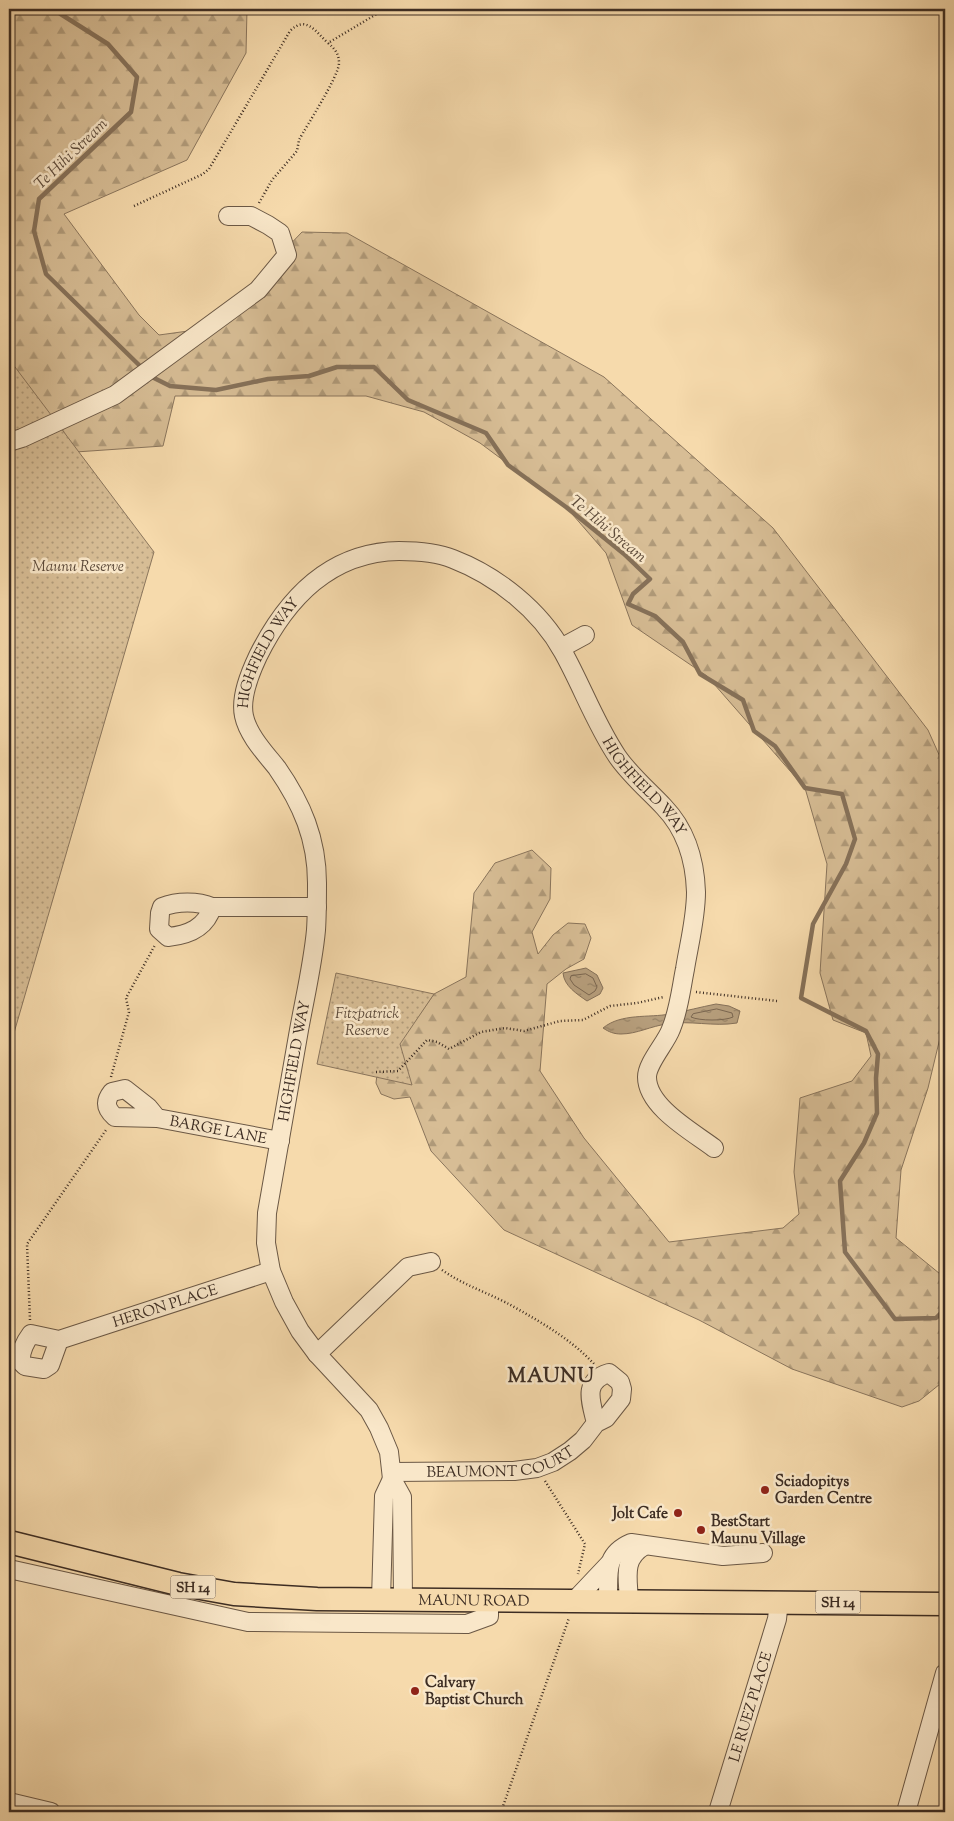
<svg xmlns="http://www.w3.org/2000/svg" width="954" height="1821" font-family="'Sorts Mill Goudy',serif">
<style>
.forest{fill:url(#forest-firs);stroke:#8a755c}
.park{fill:url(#park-dots);stroke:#8a755c}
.water{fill:url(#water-ripples);stroke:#867159}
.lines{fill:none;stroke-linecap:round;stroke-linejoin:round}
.shore{stroke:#7a6650;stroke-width:1}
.stream{stroke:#867159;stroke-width:4.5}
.minor-casing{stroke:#6b5845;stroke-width:20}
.major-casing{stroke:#3d2d23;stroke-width:25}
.path{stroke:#3d2d23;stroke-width:2.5;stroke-dasharray:1 2.5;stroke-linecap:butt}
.minor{stroke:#f9e7c9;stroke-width:18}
.major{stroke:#f6daac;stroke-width:22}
.poi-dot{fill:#8f2418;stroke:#f9e7c9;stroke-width:2}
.labels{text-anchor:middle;stroke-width:5;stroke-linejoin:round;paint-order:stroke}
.shield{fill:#f9e7c9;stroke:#756555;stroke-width:1}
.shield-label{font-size:14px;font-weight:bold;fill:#3d2d23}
.park-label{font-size:15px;font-style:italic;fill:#5c4a3a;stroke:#f9e7c9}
.street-label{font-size:15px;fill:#3d2d23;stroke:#f9e7c9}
.poi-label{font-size:15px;font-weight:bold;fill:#3d2d23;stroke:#f9e7c9;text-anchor:start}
.water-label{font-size:16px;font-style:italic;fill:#5c4a3a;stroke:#f9e7c9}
.district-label{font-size:20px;font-weight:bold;letter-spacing:1px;fill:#3d2d23;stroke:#f9e7c9}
</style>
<defs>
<pattern id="forest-firs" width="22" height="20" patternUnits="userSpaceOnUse" patternTransform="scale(1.25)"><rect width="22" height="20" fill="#d7bd95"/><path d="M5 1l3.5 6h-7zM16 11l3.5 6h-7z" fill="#b09a79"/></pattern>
<pattern id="park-dots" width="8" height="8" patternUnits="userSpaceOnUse" patternTransform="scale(1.25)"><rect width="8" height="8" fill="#d7bd95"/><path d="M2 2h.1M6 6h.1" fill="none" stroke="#b09a79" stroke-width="1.8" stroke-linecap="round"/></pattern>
<pattern id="water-ripples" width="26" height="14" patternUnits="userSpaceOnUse" patternTransform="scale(1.25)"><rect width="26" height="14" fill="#b79f7d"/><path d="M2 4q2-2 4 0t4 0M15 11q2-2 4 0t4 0" fill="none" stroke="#968266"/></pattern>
</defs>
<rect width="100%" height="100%" fill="#f6daac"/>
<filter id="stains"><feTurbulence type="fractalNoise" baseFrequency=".004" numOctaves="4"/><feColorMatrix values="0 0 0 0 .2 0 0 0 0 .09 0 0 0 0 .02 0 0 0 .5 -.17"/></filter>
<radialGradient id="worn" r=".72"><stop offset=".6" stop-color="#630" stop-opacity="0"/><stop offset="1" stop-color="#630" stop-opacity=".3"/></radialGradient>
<!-- forest -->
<polygon class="forest" points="9,9 247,9 246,53 187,160 64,214 139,315 159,335 210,328 302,232 347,233 604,377 773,528 928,730 945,768 945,1017 928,1088 901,1170 896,1238 945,1278 945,1380 919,1401 902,1407 792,1369 699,1320 504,1230 431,1151 410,1097 394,1099 381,1094 376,1083 377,1074 434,994 466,977 474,893 495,863 532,850 551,868 550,899 532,932 538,954 553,935 568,923 585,924 591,938 584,959 566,969 547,984 540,1071 584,1138 669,1242 783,1228 799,1214 794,1172 800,1098 852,1081 871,1056 866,1033 833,1020 820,973 827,864 805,788 707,676 632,625 606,553 566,507 480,443 424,412 366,396 175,396 163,446 61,453 9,362"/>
<!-- park -->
<g class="park">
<polygon points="9,359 154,552 9,1050"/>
<polygon points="336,973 434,994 400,1044 412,1085 317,1064"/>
</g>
<!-- water -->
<g class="water">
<path d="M586 968 597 975 603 988 600 994 587 1001C577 994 564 986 563 973Z"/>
<path d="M716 1004 729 1006 740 1011 737 1023C713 1027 690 1020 667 1024 651 1026 637 1034 621 1034 614 1034 609 1032 603 1028 621 1013 649 1018 670 1014 686 1011 701 1007 716 1004Z"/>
</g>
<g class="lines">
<!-- shore -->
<g class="shore">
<polygon points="586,974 593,978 597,987 595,991 589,995 574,985 570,979 571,976"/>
<path d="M717 1009 732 1013 733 1017C725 1021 699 1021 691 1017L693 1014Z"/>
</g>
<!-- stream -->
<g class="stream">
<polyline points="9,13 59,13 108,44 137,77 131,112 39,199 34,231 46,274 139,365"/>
<polyline points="150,376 170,386 216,390 268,379 309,376 337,367 374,367 408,400 486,433 508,465 566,507 624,554 650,579 633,594 628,604 655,616 683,642 700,674 743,700 754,731 775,746 805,788 842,794 855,839 846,864 813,924 801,998 866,1031 878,1054 876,1078 877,1113 864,1143 840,1181 845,1252 895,1319 936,1318 945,1309"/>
</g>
<defs>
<g id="minor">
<polyline points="9,442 22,438 115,395 258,290 287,255 280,233 268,225 251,216 228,216"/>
<polyline points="561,648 585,635"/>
<path d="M212 907C206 928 188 935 168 937L159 929 160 913 162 907C177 901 198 901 212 907H317"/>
<path id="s1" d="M157 1118 115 1117C106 1109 104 1102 112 1092L125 1089 148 1107 157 1118 280 1141"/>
<path id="s2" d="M59 1340 50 1365 44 1369 25 1366 21 1362C20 1352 25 1342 31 1334L59 1340 271 1271"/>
<polyline points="317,1354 408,1267 431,1262"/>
<path id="s3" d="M392 1472 514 1471 537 1468 553 1462 570 1451 583 1440 596 1423 606 1418 621 1399 622 1389 620 1382 609 1373C582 1381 591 1402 596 1423"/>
<polyline points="9,1569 248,1622 467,1624 489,1616 489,1601"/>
<polyline points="381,1599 384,1496 392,1479"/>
<path id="s4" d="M403 1599 402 1497 392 1479 389 1452 379 1428 369 1410 317 1354 300 1331 284 1302 271 1271 266 1243 267 1213C278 1152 288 1091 299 1030 305 997 313 963 316 930 317 915 317 899 317 883 317 839 302 804 277 768 265 753 248 735 244 716 240 697 250 673 258 656 287 598 330 552 399 551 418 551 436 552 453 559 497 576 540 610 563 652 582 686 595 723 617 756 630 775 648 790 664 807 686 830 695 861 696 892 696 918 689 944 685 969 681 989 679 1010 671 1029 666 1043 647 1063 647 1077 647 1107 693 1132 714 1148"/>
<polyline points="575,1600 609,1564"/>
<path d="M608 1601C609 1575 603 1555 631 1543L723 1556 763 1553"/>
<path d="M629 1601C628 1578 622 1559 644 1546"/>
<polyline points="9,1802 51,1812"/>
<path id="s5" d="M718 1812 777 1619 779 1601"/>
<polyline points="906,1812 945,1673"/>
</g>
<g id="major">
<path id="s6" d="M9 1542 178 1584 234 1594 317 1599 945 1604"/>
</g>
</defs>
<!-- minor casing -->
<use href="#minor" class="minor-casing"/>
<!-- major casing -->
<use href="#major" class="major-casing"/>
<!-- path -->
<g class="path">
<path d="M259 203 272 180 297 151 299 140C307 125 339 76 339 63 339 54 335 49 328 43L385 9"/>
<path d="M134 206 203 174 209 169 290 31C306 15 315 31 328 43"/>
<polyline points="696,992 777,1001"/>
<polyline points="376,1072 398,1071 427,1040 437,1042 449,1049 481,1032 505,1028 524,1031 560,1021 583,1020 610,1006 637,1003 664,997"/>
<polyline points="111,1077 129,1012 126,998 155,945"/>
<path d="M442 1270C462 1284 483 1291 505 1302 536 1319 570 1338 594 1364"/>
<polyline points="30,1320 27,1244 106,1130"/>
<polyline points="545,1481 585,1544 578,1574"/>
<polyline points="501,1812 569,1618"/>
</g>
<!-- minor -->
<use href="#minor" class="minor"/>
<!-- major -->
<use href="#major" class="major"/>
</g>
<!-- markers -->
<g class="poi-dot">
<circle cx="765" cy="1490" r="5"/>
<circle cx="678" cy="1513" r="5"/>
<circle cx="701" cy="1530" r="5"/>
<circle cx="415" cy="1691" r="5"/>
</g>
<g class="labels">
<!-- shield labels -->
<g class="shield">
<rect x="170.5" y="1575.5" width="45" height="23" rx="4"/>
<rect x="815.5" y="1590.5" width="45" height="23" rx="4"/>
</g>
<g class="shield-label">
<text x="193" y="1592">SH 14</text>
<text x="838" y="1607">SH 14</text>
</g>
<!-- park labels -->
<g class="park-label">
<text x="78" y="571">Maunu Reserve</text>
<text x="367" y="1018">Fitzpatrick<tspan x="367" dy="17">Reserve</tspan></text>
</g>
<!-- street labels -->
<g class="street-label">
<text dy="5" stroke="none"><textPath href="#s4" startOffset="1016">HIGHFIELD WAY</textPath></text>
<text dy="5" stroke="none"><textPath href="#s4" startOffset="1555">HIGHFIELD WAY</textPath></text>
<text dy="5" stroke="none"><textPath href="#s4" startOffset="581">HIGHFIELD WAY</textPath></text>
<text dy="5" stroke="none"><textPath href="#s1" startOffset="190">BARGE LANE</textPath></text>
<text dy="5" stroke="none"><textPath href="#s2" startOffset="229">HERON PLACE</textPath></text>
<text dy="5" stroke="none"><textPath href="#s3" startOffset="110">BEAUMONT COURT</textPath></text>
<text dy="5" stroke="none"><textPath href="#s6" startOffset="471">MAUNU ROAD</textPath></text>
<text dy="5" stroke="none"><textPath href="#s5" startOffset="110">LE RUEZ PLACE</textPath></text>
</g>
<!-- poi labels -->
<g class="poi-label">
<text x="775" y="1486">Sciadopitys<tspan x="775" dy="17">Garden Centre</tspan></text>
<text x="668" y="1518" text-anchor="end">Jolt Cafe</text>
<text x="711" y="1526">BestStart<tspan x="711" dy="17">Maunu Village</tspan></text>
<text x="425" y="1687">Calvary<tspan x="425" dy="17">Baptist Church</tspan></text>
</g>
<!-- water labels -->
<g class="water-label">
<text transform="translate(70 153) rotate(-44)" y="6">Te Hihi Stream</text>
<text transform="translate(609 528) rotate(40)" y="6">Te Hihi Stream</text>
</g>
<!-- district labels -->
<g class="district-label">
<text x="551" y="1382">MAUNU</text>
</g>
</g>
<!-- margin -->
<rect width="954" height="1821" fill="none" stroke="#f6daac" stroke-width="30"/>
<rect x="10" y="10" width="934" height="1801" fill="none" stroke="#3d2d23" stroke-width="2.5"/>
<rect x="15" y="15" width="924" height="1791" fill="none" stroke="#3d2d23"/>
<rect width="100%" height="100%" filter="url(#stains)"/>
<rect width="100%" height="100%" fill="url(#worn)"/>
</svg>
